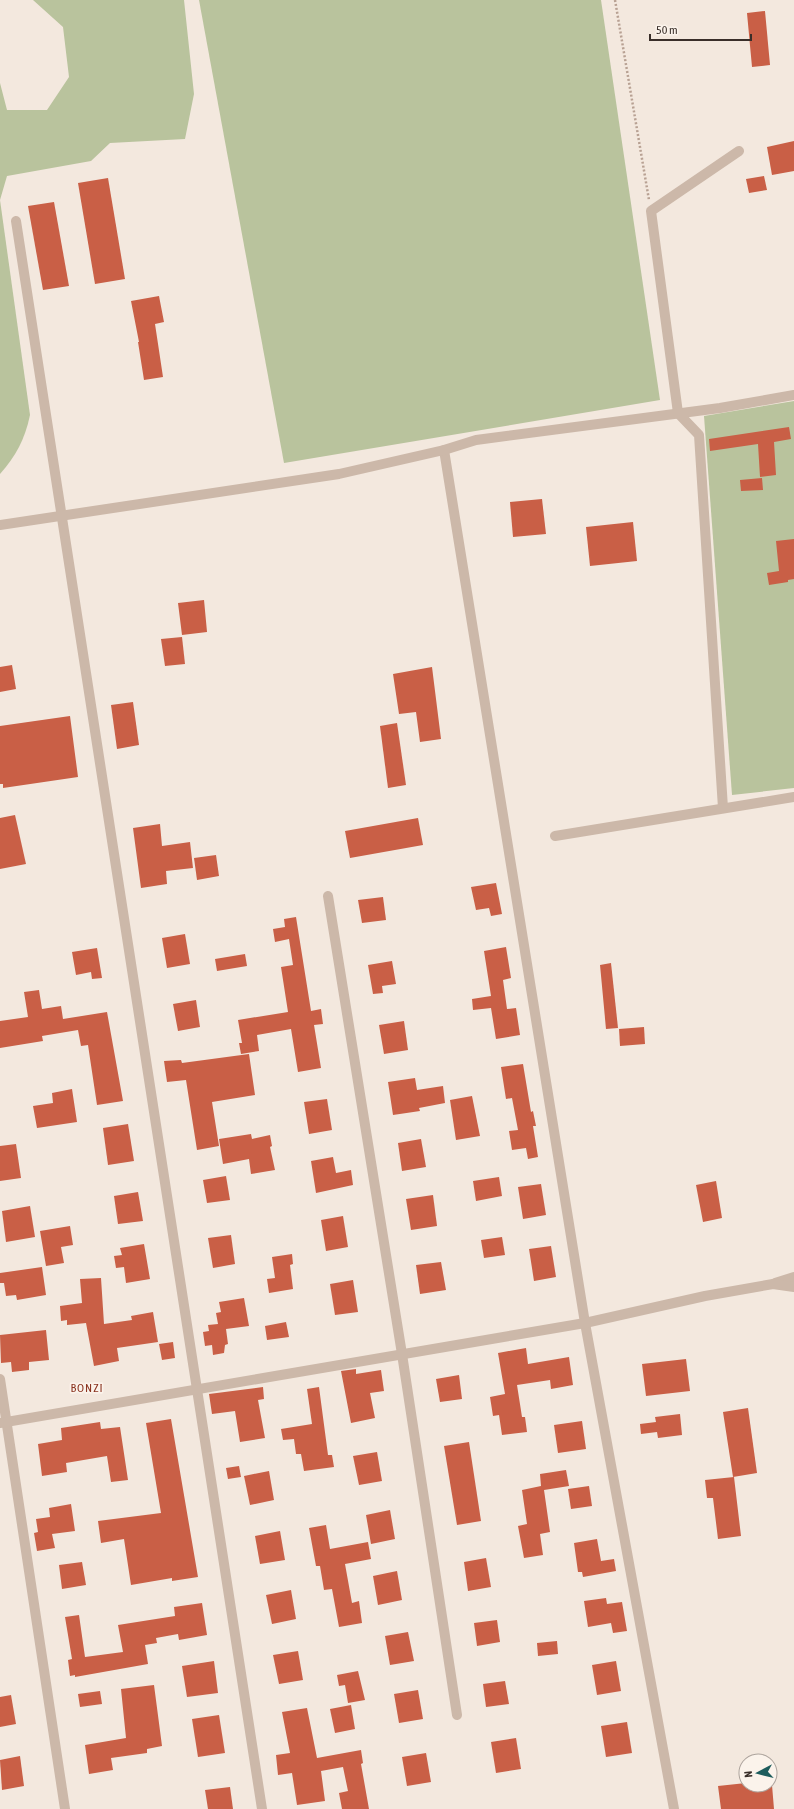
<svg xmlns="http://www.w3.org/2000/svg" width="794" height="1809" font-family="'Asap Condensed',sans-serif">
<style>
.green{fill:#b9c39d}
.building{fill:#c95f46}
.lines{fill:none;stroke-linecap:round;stroke-linejoin:round}
.path{stroke:#b8a193;stroke-width:2.5;stroke-dasharray:2 2;stroke-linecap:butt}
.minor{stroke:#ccb8a9;stroke-width:10}
.labels{text-anchor:middle;stroke-width:3.5;stroke-linejoin:round;paint-order:stroke}
.quarter-label{font-size:12px;letter-spacing:1px;fill:#8b3420;stroke:#fbf3eb}
</style>
<rect width="100%" height="100%" fill="#f3e8de"/>
<!-- green -->
<g class="green">
<polygon points="33,0 184,0 194,94 185,139 110,143 91,161 7,176 0,200 0,83 7,110 47,110 69,77 63,27"/>
<polygon points="199,0 601,0 660,400 284,463"/>
<path d="M0 200 30 415C25 439 16 456 0 474Z"/>
<polygon points="794,401 794,788 732,795 704,416"/>
</g>
<!-- building -->
<g class="building">
<polygon points="765,11 770,65 752,67 747,13"/>
<polygon points="794,141 794,171 772,175 767,147"/>
<polygon points="764,176 767,190 749,193 746,179"/>
<polygon points="108,178 125,279 95,284 78,183"/>
<polygon points="54,202 69,286 43,290 28,206"/>
<polygon points="159,296 164,322 155,324 163,377 144,380 138,342 139,342 131,301"/>
<polygon points="789,427 791,439 774,442 776,475 760,477 758,444 710,451 709,439"/>
<polygon points="762,478 763,490 741,491 740,480"/>
<polygon points="542,499 546,534 513,537 510,502"/>
<polygon points="633,522 637,561 590,566 586,527"/>
<polygon points="794,539 794,579 788,580 788,582 769,585 767,573 779,571 776,541"/>
<polygon points="204,600 207,632 182,635 178,603"/>
<polygon points="182,637 185,664 165,666 161,639"/>
<polygon points="12,665 16,689 0,692 0,667"/>
<polygon points="432,667 441,739 420,742 416,712 399,714 393,674"/>
<polygon points="133,702 139,745 117,749 111,705"/>
<polygon points="70,716 78,777 3,788 3,784 0,784 0,726"/>
<polygon points="397,723 406,785 388,788 380,726"/>
<polygon points="15,815 26,864 0,869 0,818"/>
<polygon points="418,818 423,845 350,858 345,831"/>
<polygon points="160,824 162,846 190,842 193,868 166,871 167,884 141,888 133,828"/>
<polygon points="216,855 219,876 197,880 194,858"/>
<polygon points="496,883 502,914 491,916 489,908 476,910 471,887"/>
<polygon points="383,897 386,920 362,923 358,900"/>
<polygon points="296,917 311,1011 321,1009 323,1024 314,1025 321,1068 298,1072 291,1029 257,1035 259,1051 241,1054 239,1043 242,1043 238,1020 288,1012 281,967 293,965 289,939 275,942 273,929 285,927 284,919"/>
<polygon points="185,934 190,964 167,968 162,938"/>
<polygon points="506,947 511,978 503,980 507,1009 516,1008 520,1035 496,1039 491,1008 473,1010 472,999 491,996 484,951"/>
<polygon points="97,948 102,978 92,979 91,972 76,975 72,952"/>
<polygon points="245,954 247,966 217,971 215,959"/>
<polygon points="392,961 396,984 382,986 383,993 373,994 368,965"/>
<polygon points="611,963 618,1028 606,1029 600,965"/>
<polygon points="39,990 42,1009 61,1006 63,1019 107,1012 123,1101 97,1105 88,1045 81,1046 78,1030 42,1036 43,1041 0,1048 0,1021 28,1017 24,992"/>
<polygon points="196,1000 200,1027 178,1031 173,1004"/>
<polygon points="404,1021 408,1050 384,1054 379,1025"/>
<polygon points="644,1027 645,1044 620,1046 619,1029"/>
<polygon points="249,1054 255,1095 212,1102 219,1146 197,1150 186,1080 167,1082 164,1061 181,1060 182,1063"/>
<polygon points="523,1064 531,1112 533,1111 536,1126 533,1126 538,1157 528,1159 526,1148 512,1150 509,1131 518,1130 512,1098 506,1099 501,1067"/>
<polygon points="415,1078 417,1090 443,1086 445,1103 419,1108 420,1111 393,1115 388,1082"/>
<polygon points="72,1089 77,1122 37,1128 33,1106 53,1103 52,1093"/>
<polygon points="472,1096 480,1136 456,1140 450,1100"/>
<polygon points="327,1099 332,1130 309,1134 304,1102"/>
<polygon points="128,1124 134,1161 108,1165 103,1128"/>
<polygon points="251,1134 252,1139 270,1135 272,1146 270,1147 275,1170 251,1174 249,1159 223,1164 219,1139"/>
<polygon points="421,1139 426,1167 402,1171 398,1143"/>
<polygon points="16,1144 21,1178 0,1181 0,1146"/>
<polygon points="333,1157 336,1173 351,1170 353,1185 316,1193 311,1161"/>
<polygon points="226,1176 230,1200 207,1203 203,1180"/>
<polygon points="499,1177 502,1196 476,1201 473,1181"/>
<polygon points="716,1181 722,1218 703,1222 696,1185"/>
<polygon points="541,1184 546,1215 523,1219 518,1187"/>
<polygon points="138,1192 143,1221 118,1224 114,1196"/>
<polygon points="433,1195 437,1226 411,1230 406,1199"/>
<polygon points="30,1206 35,1237 6,1242 2,1211"/>
<polygon points="343,1216 348,1247 326,1251 321,1220"/>
<polygon points="70,1226 73,1245 61,1247 64,1263 46,1266 40,1231"/>
<polygon points="231,1235 235,1264 213,1268 208,1238"/>
<polygon points="502,1237 505,1255 484,1258 481,1240"/>
<polygon points="144,1244 150,1279 126,1283 124,1267 116,1268 114,1256 122,1255 120,1248"/>
<polygon points="551,1246 556,1277 534,1281 529,1249"/>
<polygon points="292,1254 293,1264 290,1265 293,1289 269,1293 267,1279 275,1278 272,1257"/>
<polygon points="441,1262 446,1290 420,1294 416,1265"/>
<polygon points="42,1267 46,1295 17,1300 16,1295 6,1296 4,1283 0,1283 0,1273"/>
<polygon points="101,1278 104,1324 132,1320 131,1316 153,1312 158,1342 117,1348 119,1361 94,1366 86,1323 67,1325 67,1320 61,1321 60,1306 82,1303 80,1279"/>
<polygon points="353,1280 358,1312 335,1315 330,1284"/>
<polygon points="244,1298 249,1326 226,1329 228,1344 225,1345 224,1353 213,1355 212,1345 205,1346 203,1332 209,1331 208,1325 218,1324 216,1313 221,1312 219,1302"/>
<polygon points="286,1322 289,1337 267,1340 265,1326"/>
<polygon points="46,1330 49,1360 29,1362 29,1370 12,1372 11,1362 1,1363 0,1335"/>
<polygon points="173,1342 175,1358 162,1360 159,1344"/>
<polygon points="526,1348 528,1364 569,1357 573,1385 551,1389 550,1380 517,1385 522,1417 525,1417 527,1432 502,1435 499,1415 493,1416 490,1397 505,1394 498,1353"/>
<polygon points="686,1359 690,1391 646,1396 642,1364"/>
<polygon points="356,1369 356,1374 381,1370 384,1391 370,1393 375,1418 351,1423 341,1371"/>
<polygon points="459,1375 462,1399 440,1402 436,1379"/>
<polygon points="263,1387 264,1399 258,1400 265,1438 240,1442 235,1411 212,1414 209,1394"/>
<polygon points="319,1387 328,1455 332,1455 334,1467 304,1471 301,1454 296,1454 294,1439 283,1440 281,1429 312,1424 307,1389"/>
<polygon points="748,1408 757,1473 733,1477 723,1412"/>
<polygon points="680,1414 682,1435 658,1438 657,1432 641,1434 640,1424 656,1422 655,1417"/>
<polygon points="171,1419 198,1577 172,1581 172,1578 131,1585 124,1539 101,1543 98,1521 161,1513 146,1423"/>
<polygon points="582,1421 586,1449 558,1453 554,1425"/>
<polygon points="100,1422 101,1429 120,1427 128,1480 111,1482 107,1456 66,1463 67,1472 42,1476 38,1444 62,1440 61,1428"/>
<polygon points="469,1442 481,1521 457,1525 444,1446"/>
<polygon points="377,1452 382,1481 359,1485 353,1456"/>
<polygon points="239,1466 241,1477 228,1479 226,1468"/>
<polygon points="566,1470 569,1486 544,1490 550,1532 540,1534 543,1555 524,1558 518,1526 527,1524 522,1490 541,1486 540,1474"/>
<polygon points="269,1471 274,1500 250,1505 244,1476"/>
<polygon points="734,1477 741,1536 718,1539 713,1498 707,1498 705,1480"/>
<polygon points="589,1486 592,1506 571,1509 568,1489"/>
<polygon points="71,1504 75,1531 52,1534 55,1548 37,1551 34,1533 38,1532 36,1519 50,1517 49,1508"/>
<polygon points="390,1510 395,1539 371,1544 366,1515"/>
<polygon points="326,1525 330,1549 368,1542 371,1559 345,1564 352,1603 359,1601 362,1623 339,1627 332,1589 324,1590 320,1566 316,1566 309,1528"/>
<polygon points="280,1531 285,1560 260,1564 255,1536"/>
<polygon points="597,1539 601,1561 614,1559 616,1571 583,1577 582,1572 578,1572 574,1543"/>
<polygon points="486,1558 491,1587 468,1591 464,1562"/>
<polygon points="82,1562 86,1585 62,1589 59,1565"/>
<polygon points="397,1571 402,1600 378,1605 373,1576"/>
<polygon points="291,1590 296,1619 272,1624 266,1595"/>
<polygon points="606,1598 607,1604 622,1602 627,1631 613,1633 611,1623 588,1627 584,1601"/>
<polygon points="202,1603 207,1635 179,1640 178,1634 156,1638 157,1643 145,1645 148,1664 75,1677 75,1675 70,1676 68,1660 72,1659 65,1617 79,1615 85,1657 123,1652 118,1625 175,1616 174,1607"/>
<polygon points="497,1620 500,1642 477,1646 474,1623"/>
<polygon points="408,1632 414,1661 390,1665 385,1636"/>
<polygon points="557,1641 558,1654 538,1656 537,1643"/>
<polygon points="298,1651 303,1680 279,1684 273,1655"/>
<polygon points="214,1661 218,1693 187,1697 182,1666"/>
<polygon points="616,1661 621,1691 597,1695 592,1665"/>
<polygon points="358,1671 365,1700 348,1703 345,1685 339,1686 337,1675"/>
<polygon points="505,1681 509,1704 486,1707 483,1684"/>
<polygon points="154,1685 162,1746 147,1749 147,1753 111,1758 113,1770 89,1774 85,1745 126,1738 121,1689"/>
<polygon points="418,1690 423,1719 399,1723 394,1694"/>
<polygon points="100,1691 102,1704 80,1707 78,1694"/>
<polygon points="11,1695 16,1724 0,1727 0,1697"/>
<polygon points="351,1705 355,1729 335,1733 330,1709"/>
<polygon points="307,1708 317,1758 361,1750 363,1763 361,1764 369,1809 342,1809 339,1793 348,1791 343,1767 321,1771 325,1801 297,1805 292,1773 278,1775 276,1755 290,1753 282,1712"/>
<polygon points="219,1715 225,1753 198,1757 192,1719"/>
<polygon points="627,1722 632,1753 606,1757 601,1726"/>
<polygon points="516,1738 521,1769 496,1773 491,1742"/>
<polygon points="426,1753 431,1782 407,1786 402,1757"/>
<polygon points="20,1756 24,1786 2,1790 0,1760"/>
<polygon points="746,1783 746,1785 772,1785 774,1809 721,1809 718,1786"/>
<polygon points="230,1787 233,1809 208,1809 205,1790"/>
</g>
<g class="lines">
<!-- path -->
<polyline class="path" points="615,0 649,200"/>
<!-- minor -->
<g class="minor">
<polyline points="16,221 262,1809"/>
<polyline points="444,450 585,1323 674,1809"/>
<polyline points="0,525 339,474 444,450 476,440 720,408 794,395"/>
<polyline points="723,808 699,435 678,413 651,211 739,151"/>
<polyline points="555,836 794,797"/>
<polyline points="328,896 402,1354 457,1715"/>
<polyline points="775,1283 794,1277"/>
<polyline points="0,1379 65,1809"/>
<polyline points="0,1423 585,1323 705,1296 773,1284 794,1287"/>
</g>
</g>
<g class="labels">
<!-- quarter labels -->
<g class="quarter-label">
<text x="87" y="1392">BONZI</text>
</g>
</g>
<!-- north arrow -->
<g transform="translate(758 1773) rotate(263)"><circle r="19" fill="#fbf3eb" stroke="#ada49d"/>
<path d="M0-3L7 15L0 10L-7 15Z" fill="#1d5c5c"/>
<text y="-6" font-size="11" font-weight="bold" text-anchor="middle" fill="#392e29">N</text>
</g>
<!-- scale -->
<path d="M650 34v6h101v-6" fill="none" stroke="#392e29" stroke-width="2"/>
<text x="656" y="34" font-size="12" fill="#392e29" stroke="#fbf3eb" stroke-width="3" paint-order="stroke">50 m</text>
</svg>
